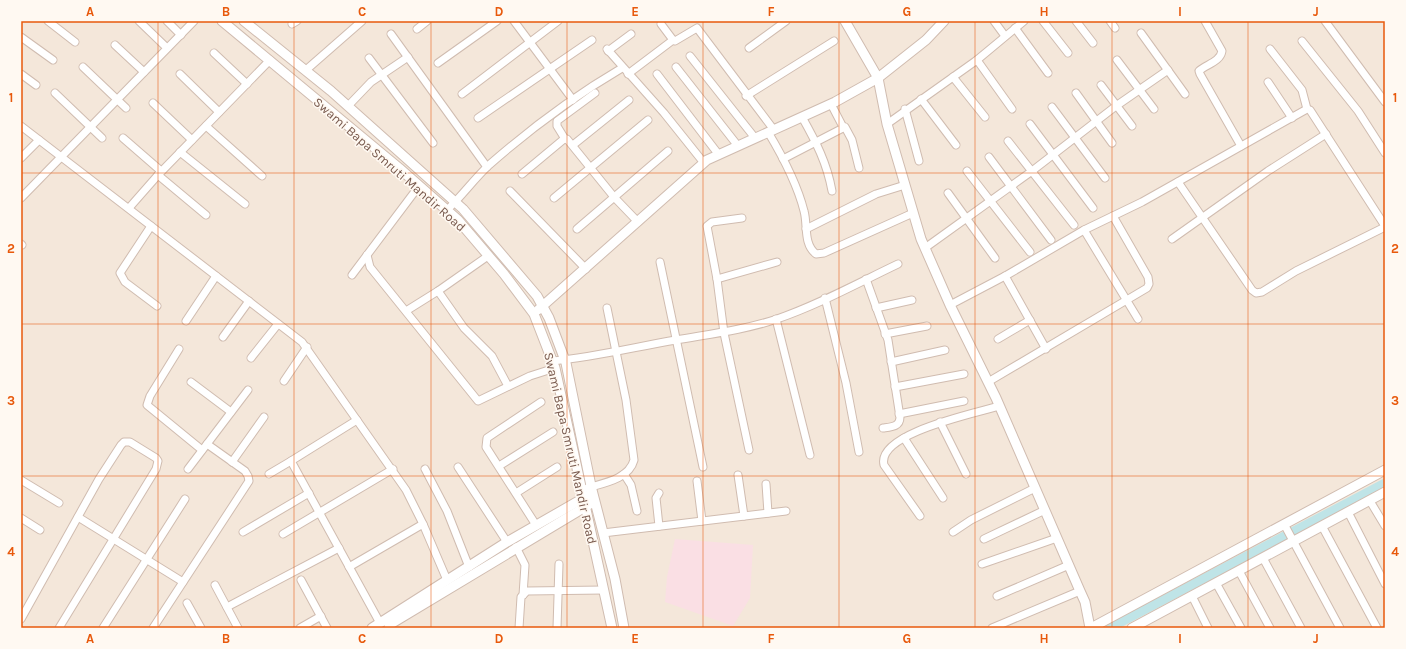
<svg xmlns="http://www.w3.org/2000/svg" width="1406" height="649" font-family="Karla,sans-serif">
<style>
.residential{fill:#f4e7da}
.medical{fill:#fadfe4}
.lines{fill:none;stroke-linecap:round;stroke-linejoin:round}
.canal{stroke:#bfe4e7;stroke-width:9}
.minor-casing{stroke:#d0bcb0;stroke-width:9}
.tertiary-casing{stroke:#d0bcb0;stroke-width:11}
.minor{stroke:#fff;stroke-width:7}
.tertiary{stroke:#fff;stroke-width:9}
.grid{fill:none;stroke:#e8590c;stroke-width:1;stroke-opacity:0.55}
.labels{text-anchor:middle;stroke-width:3;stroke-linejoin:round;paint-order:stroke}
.street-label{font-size:13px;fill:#795a4e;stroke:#fff9f2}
.neatline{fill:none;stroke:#e8590c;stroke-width:1.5}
.grid-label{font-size:13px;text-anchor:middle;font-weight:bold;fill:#e8590c}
</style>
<rect width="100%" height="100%" fill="#fdf5ec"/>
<!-- residential -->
<rect class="residential" x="21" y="21" width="1364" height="607"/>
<!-- medical -->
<polygon class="medical" points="675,539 753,545 750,598 733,626 665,602 667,577"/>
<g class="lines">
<!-- canal -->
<polyline class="canal" points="1110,628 1385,483"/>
<defs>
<g id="minor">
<polyline points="48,21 75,42"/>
<polyline points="139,21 167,48"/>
<polyline points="167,21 181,35"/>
<polyline points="514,21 573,100"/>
<polyline points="994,21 1005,36"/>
<polyline points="1043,21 1068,53"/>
<polyline points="1076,21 1093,43"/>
<polyline points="1110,21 1115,28"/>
<path d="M1205 21 1222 51C1220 62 1207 64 1199 71L1200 74 1241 146"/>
<polyline points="1325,21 1385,102"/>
<polyline points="292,24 297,21"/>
<polyline points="661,24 673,40"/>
<polyline points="1015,28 1048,73"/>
<polyline points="417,29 427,21"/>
<polyline points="1141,33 1185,94"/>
<polyline points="391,34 487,167"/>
<polyline points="21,37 53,60"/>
<polyline points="1302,41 1358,111 1385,153"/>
<polyline points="115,45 144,72"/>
<polyline points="749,48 786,21"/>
<polyline points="607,49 664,113 704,163"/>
<polyline points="1270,49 1302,90 1307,109"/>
<polyline points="608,51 631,34"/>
<polyline points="214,53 247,84"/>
<polyline points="690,56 755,138"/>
<polyline points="369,58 433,143"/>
<polyline points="977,60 1012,109"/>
<polyline points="1117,60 1154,109"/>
<polyline points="438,63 497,21"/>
<polyline points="83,67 126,108"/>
<polyline points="676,67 738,146"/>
<polyline points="306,70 362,21"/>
<polyline points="21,74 36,85"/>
<polyline points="180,74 219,112"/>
<polyline points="628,74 673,40 675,41 697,28 774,130"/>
<polyline points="657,74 719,155"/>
<polyline points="953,77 985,117"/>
<polyline points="1268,82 1292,118"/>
<polyline points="1101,85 1132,126"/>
<polyline points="55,93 102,138"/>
<polyline points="1076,93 1112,143"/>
<polyline points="462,94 558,21"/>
<polyline points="746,96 834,41"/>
<polyline points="921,99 956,145"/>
<polyline points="153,103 192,140"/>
<polyline points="831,104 843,127"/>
<polyline points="348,106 371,82 408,57"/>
<polyline points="1052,107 1105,178"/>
<polyline points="905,109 919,161"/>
<path d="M802 117C816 142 827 163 832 191"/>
<polyline points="478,118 592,40"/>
<polyline points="887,124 977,60 1024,21"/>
<polyline points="1030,124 1093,208"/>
<polyline points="21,126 302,342 406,490 423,524 447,580"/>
<polyline points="206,126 262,176"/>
<path d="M768 132C783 157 797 183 804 211 808 225 803 244 816 254L824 253 913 213"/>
<polyline points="123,138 161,171"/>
<polyline points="565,139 557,126 557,121 595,93"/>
<polyline points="1008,141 1074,225"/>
<polyline points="573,145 629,100"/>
<polyline points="180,152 245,204"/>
<polyline points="989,157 1051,240"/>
<polyline points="21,158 39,140"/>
<polyline points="783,159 845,127 852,140 859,168"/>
<polyline points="967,171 1030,252"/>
<polyline points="522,174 564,139 567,139 614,197 638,222"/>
<polyline points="158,175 206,215"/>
<polyline points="1178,182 1252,290 1256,293 1262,292 1296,271 1385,227"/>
<polyline points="510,191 586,269"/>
<polyline points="948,193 995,258"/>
<polyline points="21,198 194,21"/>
<polyline points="554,198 648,120"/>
<polyline points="129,208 158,175 270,60"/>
<path d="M447 210C462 196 474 179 489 165 530 129 576 95 622 68"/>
<polyline points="742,218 712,222 707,226 717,279 724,333 749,450"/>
<polyline points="151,226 120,273 125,282 157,306"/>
<polyline points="577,229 668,151"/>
<polyline points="806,229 876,194 905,185"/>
<polyline points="1084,230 1138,319"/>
<polyline points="1172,239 1268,171 1326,134"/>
<polyline points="21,244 22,245"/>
<polyline points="925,248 1032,171 1116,106 1168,70"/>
<polyline points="367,255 370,267 478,401 530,376 555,368"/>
<polyline points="660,262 703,467"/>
<polyline points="352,275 419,186"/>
<polyline points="1005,276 1046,349"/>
<polyline points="717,279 777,262"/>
<path d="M866 279 888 340 900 417C900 427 891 427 883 428"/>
<polyline points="438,291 464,328 492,356 508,386"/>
<polyline points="825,298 846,383 859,452"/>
<polyline points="950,305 1007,275 1084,230 1142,202 1307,109 1310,110 1385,226"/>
<polyline points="876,308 912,300"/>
<polyline points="406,311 438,291 488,256"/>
<polyline points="776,319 810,455"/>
<polyline points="186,321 216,276"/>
<polyline points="885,334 927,326"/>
<polyline points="223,337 249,301"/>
<polyline points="998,339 1030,320"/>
<polyline points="179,349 150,396 147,405 202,450"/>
<polyline points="251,358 278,324"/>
<path d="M553 361C595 357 635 347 676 340 710 334 744 330 777 319 818 305 858 283 898 264"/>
<polyline points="891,362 945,350"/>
<polyline points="284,381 307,347"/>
<polyline points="191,382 231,412"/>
<polyline points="988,382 1147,288 1149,284 1148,277 1113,216"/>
<polyline points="895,387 964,374"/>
<polyline points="899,414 964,401"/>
<polyline points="357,420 291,461 380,623"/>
<polyline points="940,422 966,474"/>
<polyline points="904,438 943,498"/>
<polyline points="232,462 264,417"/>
<polyline points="499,466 553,432"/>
<polyline points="458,467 507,542"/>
<polyline points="188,469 248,390"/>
<polyline points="425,469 447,511 469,567"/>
<polyline points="269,474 291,461"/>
<polyline points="624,474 631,485 637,511"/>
<polyline points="738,475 744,516"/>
<polyline points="21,480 59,503"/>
<polyline points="697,481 702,521"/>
<polyline points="766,484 768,513"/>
<path d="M587 488C604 483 629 479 634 460L626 400 607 308"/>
<polyline points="516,493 557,467"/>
<polyline points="659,493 656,498 659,526"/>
<polyline points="1370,501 1385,526"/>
<polyline points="1348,512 1385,584"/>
<path d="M920 516 884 465C876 433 977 413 999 406"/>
<polyline points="78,517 183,582"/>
<polyline points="21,518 40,530"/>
<polyline points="1284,524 1340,628"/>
<polyline points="536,525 486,447 487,438 541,402"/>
<polyline points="1322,526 1377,628"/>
<polyline points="243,532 309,493"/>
<polyline points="953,532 971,520 1035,488"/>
<polyline points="603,533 786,511"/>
<polyline points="283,534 393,469"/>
<polyline points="984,539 1045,510"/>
<polyline points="516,547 525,565 523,595"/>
<polyline points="1263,558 1301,628"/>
<polyline points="982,564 1057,538"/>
<polyline points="349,567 423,524"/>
<polyline points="1239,571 1270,628"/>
<polyline points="301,580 327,628"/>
<polyline points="1216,583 1241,628"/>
<polyline points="215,585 238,628"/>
<polyline points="997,596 1069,565"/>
<polyline points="1192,596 1208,628"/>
<polyline points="187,603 201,628"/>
<polyline points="227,607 339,548"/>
<polyline points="21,619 99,479 121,445 124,442 130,442 156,458 158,461 156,469 59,628"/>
<polyline points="103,628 185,499"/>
<polyline points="153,628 249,481 248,476 245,471 207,444"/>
<polyline points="300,628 321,616"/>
<polyline points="519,628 521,597 527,591 604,590"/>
<polyline points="557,628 559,564"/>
<polyline points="992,628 1080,591"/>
</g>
<g id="tertiary">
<polyline points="222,21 399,168 458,220 504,274 534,314 555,368 612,628"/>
<polyline points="244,21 331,91 463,209 537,296 549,318 566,363 591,486 615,579 624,628"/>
<polyline points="845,21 878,78 887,124 921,239 950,305 996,398 1080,591 1085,602 1090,628"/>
<polyline points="538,310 707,160 835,102 878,78 926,40 944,21"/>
<polyline points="389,625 590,504"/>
<polyline points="372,628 507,542 589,495"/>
<polyline points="1091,628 1385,470"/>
<polyline points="1132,628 1385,492"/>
</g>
</defs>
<!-- minor casing -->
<use href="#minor" class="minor-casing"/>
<!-- tertiary casing -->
<use href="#tertiary" class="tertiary-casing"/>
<!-- minor -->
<use href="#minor" class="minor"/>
<!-- tertiary -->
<use href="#tertiary" class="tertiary"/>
</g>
<!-- grid -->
<path class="grid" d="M158 21V628M294 21V628M431 21V628M567 21V628M703 21V628M839 21V628M975 21V628M1112 21V628M1248 21V628M21 173H1385M21 324H1385M21 476H1385"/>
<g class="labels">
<!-- street labels -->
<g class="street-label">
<text transform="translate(390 164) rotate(41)" y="5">Swami Bapa Smruti Mandir Road</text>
<text transform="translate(571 448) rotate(77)" y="5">Swami Bapa Smruti Mandir Road</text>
</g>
</g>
<!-- border -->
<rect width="1406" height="649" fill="none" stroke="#fff9f2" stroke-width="44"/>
<rect x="22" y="22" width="1362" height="605" class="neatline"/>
<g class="grid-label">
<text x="90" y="16">A</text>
<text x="226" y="16">B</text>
<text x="362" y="16">C</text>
<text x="499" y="16">D</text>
<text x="635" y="16">E</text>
<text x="771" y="16">F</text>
<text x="907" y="16">G</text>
<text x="1044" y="16">H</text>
<text x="1180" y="16">I</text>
<text x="1316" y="16">J</text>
<text x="11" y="102">1</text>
<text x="1395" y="102">1</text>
<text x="11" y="253">2</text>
<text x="1395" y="253">2</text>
<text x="11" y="405">3</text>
<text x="1395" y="405">3</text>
<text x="11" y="556">4</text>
<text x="1395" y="556">4</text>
<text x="90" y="643">A</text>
<text x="226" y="643">B</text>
<text x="362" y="643">C</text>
<text x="499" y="643">D</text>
<text x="635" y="643">E</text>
<text x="771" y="643">F</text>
<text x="907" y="643">G</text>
<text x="1044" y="643">H</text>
<text x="1180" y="643">I</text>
<text x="1316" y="643">J</text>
</g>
</svg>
